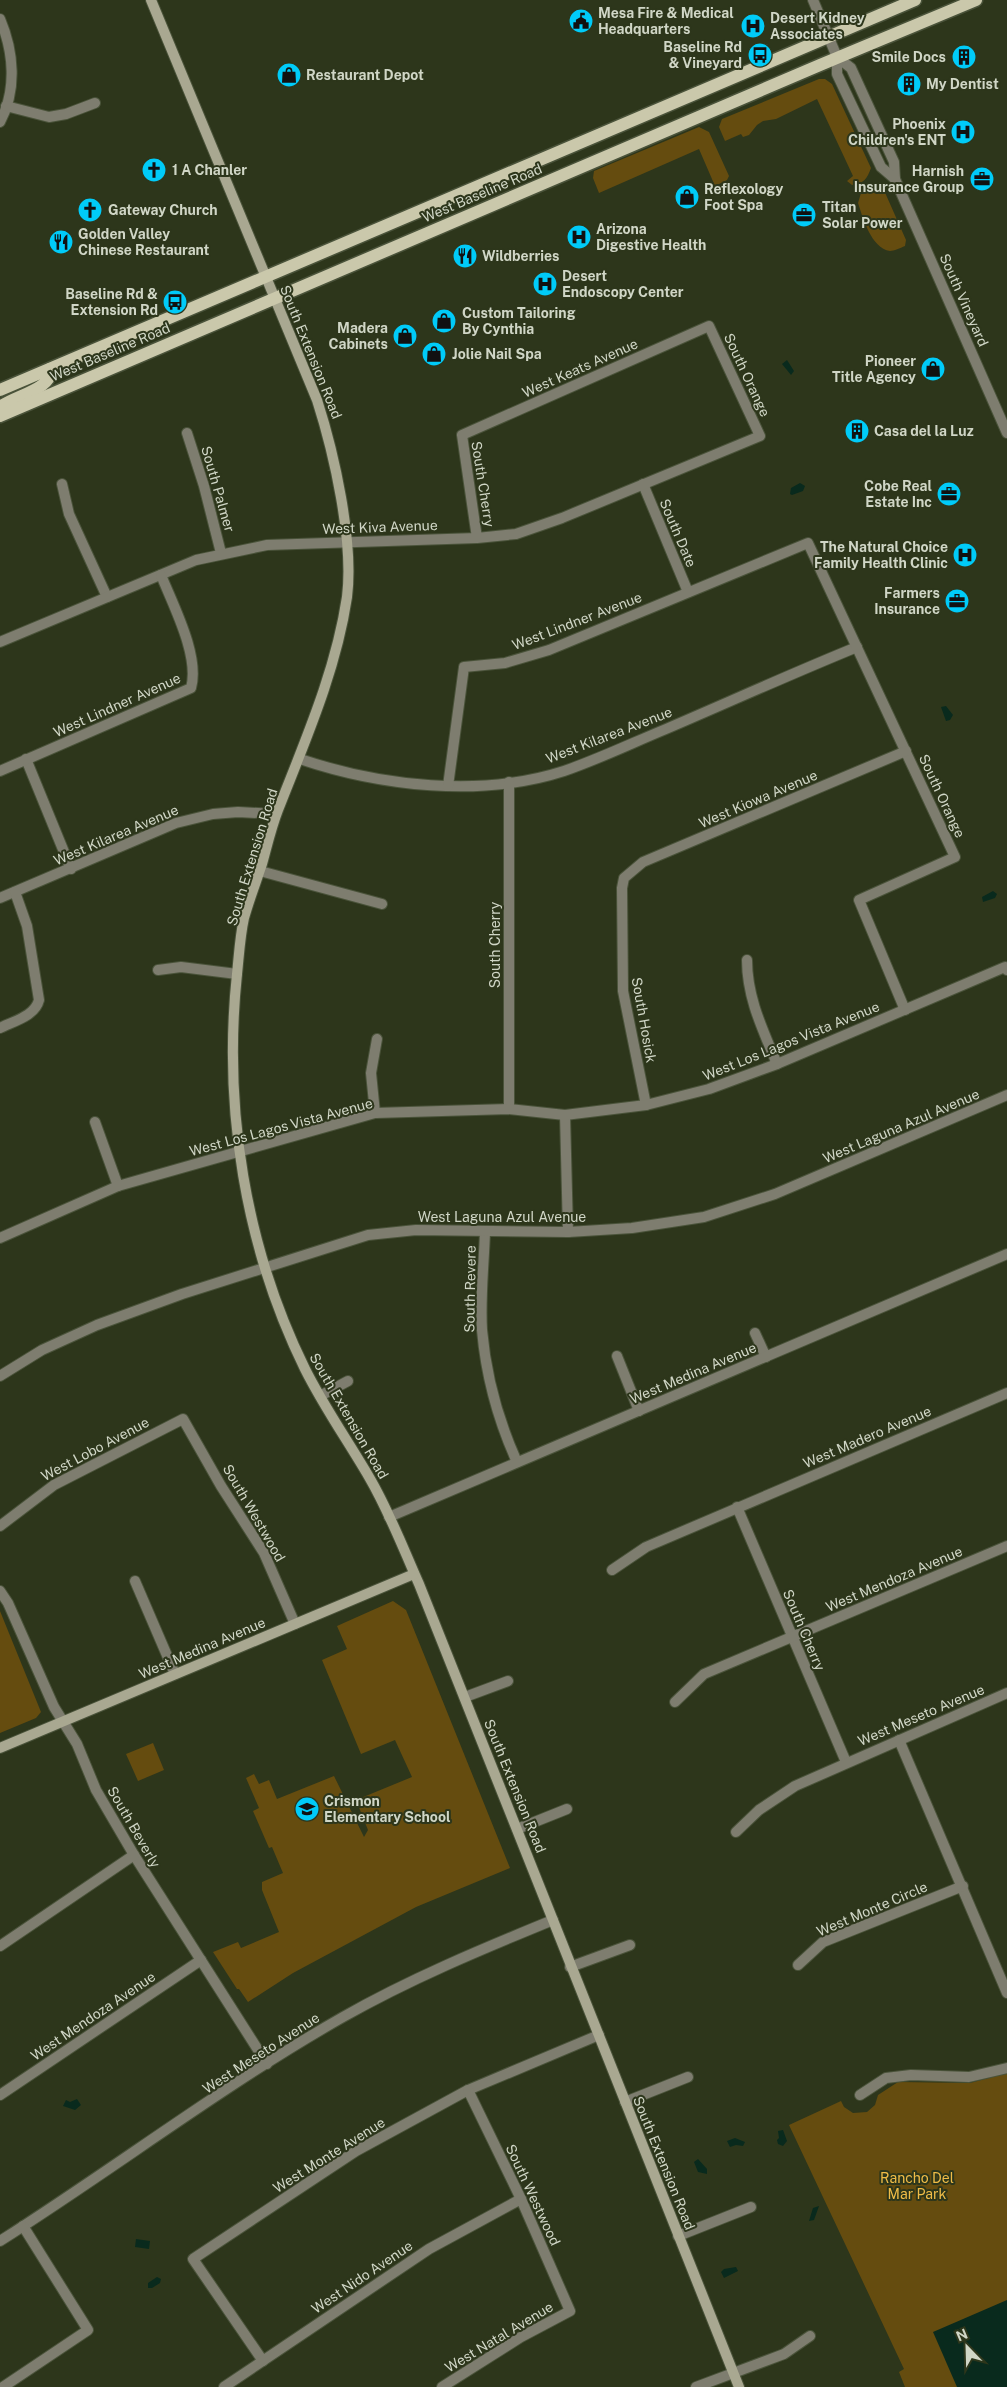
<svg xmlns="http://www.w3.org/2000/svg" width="1007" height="2387" font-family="'Public Sans',sans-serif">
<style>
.green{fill:#654c0f}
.water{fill:#092a1d}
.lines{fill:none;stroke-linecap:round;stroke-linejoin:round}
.street-casing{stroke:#4a533a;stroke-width:12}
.secondary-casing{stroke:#4a533a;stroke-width:12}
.primary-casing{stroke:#4a533a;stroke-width:15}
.street{stroke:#7e7d6f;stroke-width:10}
.secondary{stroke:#a9a891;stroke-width:10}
.primary{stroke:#cac8ab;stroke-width:12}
.labels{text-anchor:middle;stroke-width:4;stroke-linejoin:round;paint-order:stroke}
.poi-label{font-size:14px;font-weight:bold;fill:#d0d6c6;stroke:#2d361b;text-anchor:start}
.street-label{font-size:14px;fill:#d0d6c6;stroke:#2d361b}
.park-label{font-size:14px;fill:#efbc47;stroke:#2d361b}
</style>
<rect width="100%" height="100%" fill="#2d361b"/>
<!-- green -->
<g class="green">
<path d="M819 79H825L832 84 871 168C867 179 864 183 852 185L847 181 853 176 817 99 776 119 763 121 757 125 749 135 743 137 741 134 725 141 719 127 722 119Z"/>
<polygon points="699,127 709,132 729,176 727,180 715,186 699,149 599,193 593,178 594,171"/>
<path d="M868 187 883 188 906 240 905 246C900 248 894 251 890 251 871 248 863 218 858 203L861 193Z"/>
<polygon points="393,1601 406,1610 510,1868 416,1907 293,1973 248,2002 239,1989 237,1989 213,1952 238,1942 241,1948 279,1932 262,1890 262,1882 283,1873 272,1847 269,1848 253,1811 259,1808 246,1778 254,1774 259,1784 269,1780 277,1799 334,1776 364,1837 368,1830 356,1800 412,1777 395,1740 361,1754 322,1660 347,1649 337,1626"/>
<polygon points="0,1611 41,1712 36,1718 0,1733"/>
<polygon points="153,1743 164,1770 138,1781 126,1754"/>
<polygon points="1007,2073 1007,2387 905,2387 899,2372 904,2369 789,2125 841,2101 844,2107 853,2113 867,2112 875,2105 878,2095 898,2082 970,2083"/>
</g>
<!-- water -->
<g class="water">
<polygon points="787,360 794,371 791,375 782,364"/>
<polygon points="800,483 805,486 803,491 792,495 790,494 791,488"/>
<polygon points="946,706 953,715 950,720 946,721 941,707"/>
<polygon points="993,891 997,894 995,898 983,902 982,897"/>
<polygon points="77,2099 81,2105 75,2110 63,2106 66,2100 70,2102"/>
<polygon points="783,2130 787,2141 783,2146 778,2144 777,2140 779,2138 778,2131"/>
<polygon points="735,2138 745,2142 743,2146 736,2145 730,2147 727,2141"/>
<polygon points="698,2159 707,2169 707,2174 698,2172 694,2162"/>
<polygon points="819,2206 814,2220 809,2221 813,2208"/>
<polygon points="136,2239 150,2241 149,2249 135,2247"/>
<polygon points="736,2267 738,2271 724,2278 721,2272 724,2269"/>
<polygon points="157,2277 161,2279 160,2283 152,2288 148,2288 148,2283"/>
<polygon points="1007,2300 1007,2387 957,2387 933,2332"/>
</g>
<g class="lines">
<defs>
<g id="street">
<polyline points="813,0 837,57 851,68 894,162 895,179 1007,433"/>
<path d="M0 19C14 52 17 90 0 122"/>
<polyline points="837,57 837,74 881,167 895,179"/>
<polyline points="6,106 49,117 66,114 95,103"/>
<polyline points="187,433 204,486 221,553"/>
<polyline points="62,484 69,514 107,597"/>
<polyline points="643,484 688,592"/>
<polyline points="0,642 196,560 267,545 477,538 516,534 562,518 760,436 709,326 462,435 477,538"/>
<polyline points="26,759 71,869"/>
<path d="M300 759C380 786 481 798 564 771 599 759 632 743 666 729 729 702 793 673 857 647"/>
<path d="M0 771 191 688C200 656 173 605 161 575"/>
<polyline points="448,786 464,667 505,663 549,650 808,543 955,857 859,900 905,1010"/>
<polyline points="260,871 382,904"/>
<polyline points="0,898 176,823 213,814 238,812 276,814"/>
<path d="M747 960C747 998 763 1030 777 1064"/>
<polyline points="158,970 181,967 237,974"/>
<path d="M0 1028C14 1021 35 1016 39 1000L27 926 15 892"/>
<polyline points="646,1105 623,991 622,888 624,878 643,862 906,751"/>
<polyline points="509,1109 509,782"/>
<polyline points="375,1113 371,1073 377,1039"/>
<polyline points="565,1115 568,1232"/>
<polyline points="95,1122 118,1186"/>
<path d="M485 1231C484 1264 480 1297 482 1330 486 1376 498 1420 517 1462"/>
<polyline points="0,1238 118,1186 375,1113 509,1109 565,1115 646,1105 709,1089 777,1064 1005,967 1007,970"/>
<polyline points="755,1333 766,1357"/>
<polyline points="617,1356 639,1411"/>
<polyline points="0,1376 42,1350 97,1325 182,1294 368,1235 416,1230 568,1232 632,1228 704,1217 775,1194 1007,1095"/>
<polyline points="320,1396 348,1381"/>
<polyline points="737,1507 846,1762"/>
<polyline points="389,1517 1007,1254"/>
<polyline points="0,1526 54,1485 183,1419 221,1486 264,1553 295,1624"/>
<polyline points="612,1570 646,1547 1007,1393"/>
<polyline points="135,1581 175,1674"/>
<polyline points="0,1591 8,1603 54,1707 77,1744 96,1790 134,1855 267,2064"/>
<polyline points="465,1697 508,1681"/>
<polyline points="675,1702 704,1674 1007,1546"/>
<polyline points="899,1740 1007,1993"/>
<polyline points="517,1829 567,1809"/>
<polyline points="736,1832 759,1810 795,1786 1007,1693"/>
<polyline points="0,1946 134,1855"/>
<polyline points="798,1965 823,1942 963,1886"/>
<polyline points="570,1967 630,1945"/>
<polyline points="0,2095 201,1960"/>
<polyline points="860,2095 886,2078 911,2075 969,2077 1007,2068"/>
<polyline points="625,2102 688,2077"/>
<polyline points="678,2236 751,2207"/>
<path d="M0 2241C115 2168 225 2084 343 2017 410 1979 482 1949 553 1920"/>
<polyline points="263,2361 193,2259 356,2151 468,2090 599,2035"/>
<polyline points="3,2387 88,2330 23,2226"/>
<polyline points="224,2387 429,2249 521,2199"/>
<polyline points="442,2387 521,2337 570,2311 521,2199 468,2090"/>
<polyline points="696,2387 784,2354 810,2336"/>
</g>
<g id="secondary">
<path d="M151 0 317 400C334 453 354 541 347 597 336 671 305 741 278 810 271 828 267 846 262 864 256 882 249 900 244 918 240 936 239 955 237 974 223 1108 245 1247 305 1369 324 1407 348 1441 369 1477 389 1511 403 1548 419 1584L739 2387"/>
<polyline points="0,1748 414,1574"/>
</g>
<g id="primary">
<polyline points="0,390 915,0"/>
<path d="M0 407C14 396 54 389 50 369"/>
<polyline points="0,416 820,65 976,0"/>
</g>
</defs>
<!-- street casing -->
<use href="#street" class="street-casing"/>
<!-- secondary casing -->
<use href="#secondary" class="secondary-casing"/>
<!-- primary casing -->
<use href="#primary" class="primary-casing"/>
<!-- street -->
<use href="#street" class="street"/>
<!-- secondary -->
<use href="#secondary" class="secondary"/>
<!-- primary -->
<use href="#primary" class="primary"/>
</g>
<!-- icons -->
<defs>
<symbol id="civic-disc" viewBox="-11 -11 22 22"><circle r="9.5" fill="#00cbf9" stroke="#2d361b"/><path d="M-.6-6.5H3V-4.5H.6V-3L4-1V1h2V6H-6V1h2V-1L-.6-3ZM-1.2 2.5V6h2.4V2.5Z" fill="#111"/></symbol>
<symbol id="hospital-disc" viewBox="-11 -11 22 22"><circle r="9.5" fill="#00cbf9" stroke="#2d361b"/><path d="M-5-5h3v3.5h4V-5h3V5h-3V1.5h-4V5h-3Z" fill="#111"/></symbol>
<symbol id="bus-disc" viewBox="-11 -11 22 22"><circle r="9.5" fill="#00cbf9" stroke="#2d361b"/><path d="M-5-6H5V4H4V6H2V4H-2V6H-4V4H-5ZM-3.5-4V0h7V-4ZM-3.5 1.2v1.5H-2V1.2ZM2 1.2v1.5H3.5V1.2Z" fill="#111"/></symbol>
<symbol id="building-disc" viewBox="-11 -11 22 22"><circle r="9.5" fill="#00cbf9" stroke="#2d361b"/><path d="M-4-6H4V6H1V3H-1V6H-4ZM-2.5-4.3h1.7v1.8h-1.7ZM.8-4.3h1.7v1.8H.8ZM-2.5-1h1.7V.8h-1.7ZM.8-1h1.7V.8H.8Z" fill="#111"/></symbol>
<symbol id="shop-disc" viewBox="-11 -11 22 22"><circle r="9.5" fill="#00cbf9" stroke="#2d361b"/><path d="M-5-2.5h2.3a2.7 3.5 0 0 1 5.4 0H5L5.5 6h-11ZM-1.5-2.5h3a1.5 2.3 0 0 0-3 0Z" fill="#111"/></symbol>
<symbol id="church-disc" viewBox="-11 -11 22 22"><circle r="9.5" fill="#00cbf9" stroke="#2d361b"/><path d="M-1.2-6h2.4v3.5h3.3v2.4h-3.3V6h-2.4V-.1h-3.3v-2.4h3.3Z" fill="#111"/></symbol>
<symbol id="office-disc" viewBox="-11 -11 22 22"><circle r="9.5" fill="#00cbf9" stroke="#2d361b"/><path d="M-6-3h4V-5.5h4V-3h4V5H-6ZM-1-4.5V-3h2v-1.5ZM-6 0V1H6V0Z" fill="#111"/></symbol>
<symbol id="restaurant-disc" viewBox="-11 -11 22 22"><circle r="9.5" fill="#00cbf9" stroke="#2d361b"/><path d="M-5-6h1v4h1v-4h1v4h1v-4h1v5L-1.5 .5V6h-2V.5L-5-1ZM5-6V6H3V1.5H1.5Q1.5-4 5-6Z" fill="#111"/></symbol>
<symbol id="school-disc" viewBox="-11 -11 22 22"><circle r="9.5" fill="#00cbf9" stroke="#2d361b"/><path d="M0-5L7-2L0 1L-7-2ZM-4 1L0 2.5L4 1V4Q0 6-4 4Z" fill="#111"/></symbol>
</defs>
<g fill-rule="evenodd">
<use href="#civic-disc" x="567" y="7" width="28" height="28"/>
<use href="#hospital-disc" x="739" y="12" width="28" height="28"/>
<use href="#bus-disc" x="746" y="41" width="28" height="28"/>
<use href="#building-disc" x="950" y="43" width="28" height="28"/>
<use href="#shop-disc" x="275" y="61" width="28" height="28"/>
<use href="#building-disc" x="895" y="70" width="28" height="28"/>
<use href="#hospital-disc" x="949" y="118" width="28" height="28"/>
<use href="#church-disc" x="140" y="156" width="28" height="28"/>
<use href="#office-disc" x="968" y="165" width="28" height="28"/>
<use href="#shop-disc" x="673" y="183" width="28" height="28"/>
<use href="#church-disc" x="76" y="196" width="28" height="28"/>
<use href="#office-disc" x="790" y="201" width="28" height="28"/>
<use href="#hospital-disc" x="565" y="223" width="28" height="28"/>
<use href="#restaurant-disc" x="47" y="228" width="28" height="28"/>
<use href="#restaurant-disc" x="451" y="242" width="28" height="28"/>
<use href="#hospital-disc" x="531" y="270" width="28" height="28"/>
<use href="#bus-disc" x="161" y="288" width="28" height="28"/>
<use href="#shop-disc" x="430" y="307" width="28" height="28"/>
<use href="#shop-disc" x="391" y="322" width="28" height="28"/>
<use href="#shop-disc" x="420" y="340" width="28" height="28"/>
<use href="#shop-disc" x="919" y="355" width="28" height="28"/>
<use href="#building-disc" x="843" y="417" width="28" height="28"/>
<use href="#office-disc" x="935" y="480" width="28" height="28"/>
<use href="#hospital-disc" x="951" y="541" width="28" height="28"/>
<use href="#office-disc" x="943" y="587" width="28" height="28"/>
<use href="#school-disc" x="293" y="1795" width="28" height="28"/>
</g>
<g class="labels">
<!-- poi labels -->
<g class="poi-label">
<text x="598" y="18">Mesa Fire &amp; Medical<tspan x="598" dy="16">Headquarters</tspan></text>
<text x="770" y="23">Desert Kidney<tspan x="770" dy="16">Associates</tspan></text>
<text x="742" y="52" text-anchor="end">Baseline Rd<tspan x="742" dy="16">&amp; Vineyard</tspan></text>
<text x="946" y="62" text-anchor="end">Smile Docs</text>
<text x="306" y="80">Restaurant Depot</text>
<text x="926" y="89">My Dentist</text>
<text x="946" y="129" text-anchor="end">Phoenix<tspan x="946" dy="16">Children's ENT</tspan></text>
<text x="172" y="175">1 A Chanler</text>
<text x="964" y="176" text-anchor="end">Harnish<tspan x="964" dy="16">Insurance Group</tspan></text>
<text x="704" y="194">Reflexology<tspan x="704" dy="16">Foot Spa</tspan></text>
<text x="822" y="212">Titan<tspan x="822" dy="16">Solar Power</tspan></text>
<text x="108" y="215">Gateway Church</text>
<text x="596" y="234">Arizona<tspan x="596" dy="16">Digestive Health</tspan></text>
<text x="78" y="239">Golden Valley<tspan x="78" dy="16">Chinese Restaurant</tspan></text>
<text x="482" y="261">Wildberries</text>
<text x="562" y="281">Desert<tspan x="562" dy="16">Endoscopy Center</tspan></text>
<text x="158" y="299" text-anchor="end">Baseline Rd &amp;<tspan x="158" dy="16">Extension Rd</tspan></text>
<text x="462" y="318">Custom Tailoring<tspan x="462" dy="16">By Cynthia</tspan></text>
<text x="388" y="333" text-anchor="end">Madera<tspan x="388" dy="16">Cabinets</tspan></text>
<text x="452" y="359">Jolie Nail Spa</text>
<text x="916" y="366" text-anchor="end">Pioneer<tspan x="916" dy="16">Title Agency</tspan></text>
<text x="874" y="436">Casa del la Luz</text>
<text x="932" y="491" text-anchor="end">Cobe Real<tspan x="932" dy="16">Estate Inc</tspan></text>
<text x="948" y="552" text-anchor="end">The Natural Choice<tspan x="948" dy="16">Family Health Clinic</tspan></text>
<text x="940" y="598" text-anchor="end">Farmers<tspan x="940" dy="16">Insurance</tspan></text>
<text x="324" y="1806">Crismon<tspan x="324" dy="16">Elementary School</tspan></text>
</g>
<!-- street labels -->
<g class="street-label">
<text transform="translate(482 193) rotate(-23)" y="5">West Baseline Road</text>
<text transform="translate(964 300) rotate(66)" y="5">South Vineyard</text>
<text transform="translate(110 352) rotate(-23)" y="5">West Baseline Road</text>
<text transform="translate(311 352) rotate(68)" y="5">South Extension Road</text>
<text transform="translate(580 368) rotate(-24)" y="5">West Keats Avenue</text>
<text transform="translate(747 375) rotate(65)" y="5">South Orange</text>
<text transform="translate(483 484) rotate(81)" y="5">South Cherry</text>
<text transform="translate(218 489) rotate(74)" y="5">South Palmer</text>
<text transform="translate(380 527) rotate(-2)" y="5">West Kiva Avenue</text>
<text transform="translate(678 533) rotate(67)" y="5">South Date</text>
<text transform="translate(577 621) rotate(-21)" y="5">West Lindner Avenue</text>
<text transform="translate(117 705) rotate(-24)" y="5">West Lindner Avenue</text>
<text transform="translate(609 735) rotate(-21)" y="5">West Kilarea Avenue</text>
<text transform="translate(942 796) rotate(65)" y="5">South Orange</text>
<text transform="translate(758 799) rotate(-23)" y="5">West Kiowa Avenue</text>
<text transform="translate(116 835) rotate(-23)" y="5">West Kilarea Avenue</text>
<text transform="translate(252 857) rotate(-73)" y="5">South Extension Road</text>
<text transform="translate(495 945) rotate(-90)" y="5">South Cherry</text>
<text transform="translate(644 1020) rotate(80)" y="5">South Hosick</text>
<text transform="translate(791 1041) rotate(-22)" y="5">West Los Lagos Vista Avenue</text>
<text transform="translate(901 1126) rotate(-23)" y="5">West Laguna Azul Avenue</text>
<text transform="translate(281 1127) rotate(-15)" y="5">West Los Lagos Vista Avenue</text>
<text x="502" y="1222">West Laguna Azul Avenue</text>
<text transform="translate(470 1289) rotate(-89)" y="5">South Revere</text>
<text transform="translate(693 1373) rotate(-23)" y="5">West Medina Avenue</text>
<text transform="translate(349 1416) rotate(60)" y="5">South Extension Road</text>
<text transform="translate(867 1437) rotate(-23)" y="5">West Madero Avenue</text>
<text transform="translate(95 1449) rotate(-28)" y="5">West Lobo Avenue</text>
<text transform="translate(254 1513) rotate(60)" y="5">South Westwood</text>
<text transform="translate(894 1579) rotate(-23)" y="5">West Mendoza Avenue</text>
<text transform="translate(804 1630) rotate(67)" y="5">South Cherry</text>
<text transform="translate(202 1648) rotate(-23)" y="5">West Medina Avenue</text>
<text transform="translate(921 1715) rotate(-23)" y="5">West Meseto Avenue</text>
<text transform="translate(515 1786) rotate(68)" y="5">South Extension Road</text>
<text transform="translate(134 1827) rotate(60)" y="5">South Beverly</text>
<text transform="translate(872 1909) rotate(-23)" y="5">West Monte Circle</text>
<text transform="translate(93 2016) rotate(-34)" y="5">West Mendoza Avenue</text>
<text transform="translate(261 2053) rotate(-33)" y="5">West Meseto Avenue</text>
<text transform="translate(329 2155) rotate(-32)" y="5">West Monte Avenue</text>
<text transform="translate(664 2163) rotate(68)" y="5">South Extension Road</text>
<text transform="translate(533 2195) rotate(65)" y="5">South Westwood</text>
<text transform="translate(362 2277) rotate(-34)" y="5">West Nido Avenue</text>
<text transform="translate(499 2337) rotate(-31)" y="5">West Natal Avenue</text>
</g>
<!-- park labels -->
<g class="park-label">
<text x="917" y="2183">Rancho Del<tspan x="917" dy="16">Mar Park</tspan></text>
</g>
</g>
<!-- north arrow -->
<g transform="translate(967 2347) rotate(337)" stroke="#2d361b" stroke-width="4" paint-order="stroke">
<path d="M0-4L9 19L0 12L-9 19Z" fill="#d0d6c6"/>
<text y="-8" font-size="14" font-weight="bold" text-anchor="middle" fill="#d0d6c6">N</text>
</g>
</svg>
